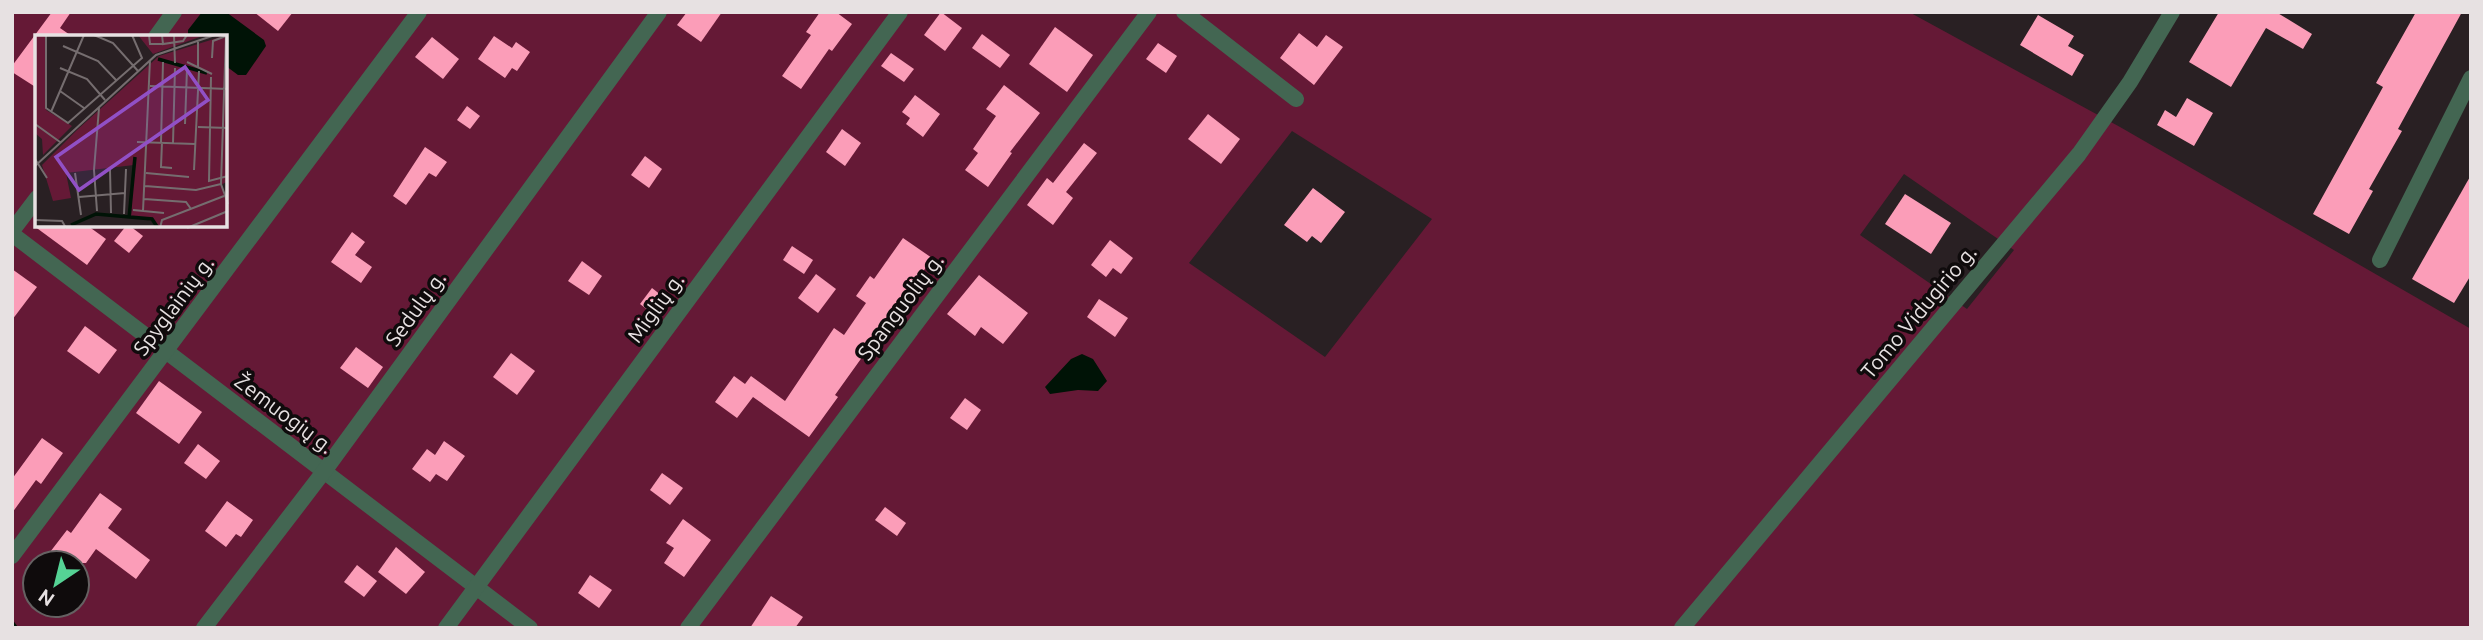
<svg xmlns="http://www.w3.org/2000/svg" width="2483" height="640" font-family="Ubuntu,sans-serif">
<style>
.green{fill:#651936;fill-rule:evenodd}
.water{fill:#001306}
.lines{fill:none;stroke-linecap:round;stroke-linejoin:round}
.stream{stroke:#001306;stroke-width:6}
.building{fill:#fb9db8}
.street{stroke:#436652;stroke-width:16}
.labels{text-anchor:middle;stroke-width:7;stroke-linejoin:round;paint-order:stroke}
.street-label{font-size:21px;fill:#e7e1e2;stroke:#0f0b0c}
.inset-river{fill:none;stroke:#001306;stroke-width:3.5}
.inset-road{fill:none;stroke:#756d6f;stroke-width:2}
.view{fill:#9150c6;fill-opacity:0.15;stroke:#9150c6;stroke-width:3.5}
.inset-edge{fill:none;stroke:#e7e1e2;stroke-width:3.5}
</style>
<rect width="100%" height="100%" fill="#292023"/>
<!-- green -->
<path class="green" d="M12 12H1909L2120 127 2471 329V628H12ZM37 37H226V226H37ZM1292 131 1432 219 1325 357 1189 263ZM1904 174 2014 250 1967 309 1860 235ZM35 563H77V605H35Z"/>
<!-- water -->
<g class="water">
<polygon points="202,12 226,12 264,40 266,46 246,75 238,75 226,66 226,37 188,37 188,30"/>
<polygon points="1082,354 1093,359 1107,381 1098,391 1078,390 1050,394 1045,387 1071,359"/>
</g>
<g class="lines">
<!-- stream -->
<polyline class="stream" points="12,624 15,628"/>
</g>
<!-- building -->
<g class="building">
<polygon points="52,12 71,12 60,28 73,37 37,37 37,88 12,72 12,66"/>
<polygon points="254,12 293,12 278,31"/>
<polygon points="687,12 722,12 701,42 677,25"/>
<polygon points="820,12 836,12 852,24 832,51 829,49 801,89 782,76 811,35 806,32"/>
<polygon points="941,12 962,28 945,51 924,35"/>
<polygon points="2219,12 2276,12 2312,34 2303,49 2266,28 2231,87 2189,62"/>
<polygon points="2416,12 2462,12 2398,129 2402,131 2369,189 2373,191 2349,234 2313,214 2383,87 2376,83"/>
<polygon points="2038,15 2074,36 2068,46 2084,55 2072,76 2020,45"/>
<polygon points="1055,27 1093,55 1067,92 1029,64"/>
<polygon points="1299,33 1317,47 1326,35 1343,47 1314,85 1280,58"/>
<polygon points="982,34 1010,55 1000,68 972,48"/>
<polygon points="494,36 512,48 516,42 530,52 517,71 512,68 505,78 478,59"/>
<polygon points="432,37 459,59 443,79 415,57"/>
<polygon points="1158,43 1177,56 1166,73 1146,59"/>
<polygon points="891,53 914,69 904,82 881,66"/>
<polygon points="1004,85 1040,113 1010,152 1012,153 988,187 965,170 978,153 973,149 996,116 986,109"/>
<polygon points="915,95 940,114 923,137 906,124 910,118 902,112"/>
<polygon points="2187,98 2213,113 2194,146 2157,125 2165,110 2176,117"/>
<polygon points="467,106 480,116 470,129 457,120"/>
<polygon points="1208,114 1240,139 1221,164 1188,139"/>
<polygon points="842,129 861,143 845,166 826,152"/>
<polygon points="1084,143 1097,153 1066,192 1073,198 1053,225 1027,205 1047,178 1053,183"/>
<polygon points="425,147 447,162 436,177 429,173 406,205 393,196"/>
<polygon points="645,156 662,169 649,188 631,175"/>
<polygon points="2471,175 2471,275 2454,303 2412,279"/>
<polygon points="1313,188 1345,212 1321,243 1312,236 1307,242 1284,225"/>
<polygon points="1905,194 1951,223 1931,254 1885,224"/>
<polygon points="34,226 88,226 106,239 87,265"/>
<polygon points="126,226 130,226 143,236 129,253 114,241"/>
<polygon points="352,232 365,242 355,255 372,267 361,283 331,262"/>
<polygon points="903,238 932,258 917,281 914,279 885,320 891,325 882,338 878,335 835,395 838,397 809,437 753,397 737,418 715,402 734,376 745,384 751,376 785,401 834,328 844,335 866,303 856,296 870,276 874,279"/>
<polygon points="1110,240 1133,258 1121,274 1113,268 1106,277 1091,265"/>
<polygon points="792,246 813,260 804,274 783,260"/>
<polygon points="582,261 602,276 589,295 568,281"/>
<polygon points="12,269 37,287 12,320"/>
<polygon points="816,274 836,289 818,313 798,298"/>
<polygon points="979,275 1028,313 1003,344 981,327 975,336 947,314"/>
<polygon points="652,288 666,299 654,315 640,304"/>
<polygon points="1099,299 1128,318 1115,337 1087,317"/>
<polygon points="85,326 117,350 99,374 67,351"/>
<polygon points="356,347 383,367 368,388 340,368"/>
<polygon points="511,353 535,371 517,395 493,377"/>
<polygon points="159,381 202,412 179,444 136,413"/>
<polygon points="965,398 981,410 967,430 950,418"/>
<polygon points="42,438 63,453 41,484 36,480 12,513 12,479"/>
<polygon points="444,441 465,456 447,481 436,474 430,482 412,469 427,449 435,455"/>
<polygon points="198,444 220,461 206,479 184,463"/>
<polygon points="662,473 683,488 670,505 650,490"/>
<polygon points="100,493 122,509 108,528 150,560 136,579 96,549 86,563 56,563 47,556 67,530 71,533"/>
<polygon points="227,501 253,520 241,537 236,534 226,547 205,531"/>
<polygon points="885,507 906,523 897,536 875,520"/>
<polygon points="683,519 711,540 684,577 664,563 674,548 666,543"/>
<polygon points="396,547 425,572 406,594 378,572"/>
<polygon points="357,565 377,581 364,597 344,582"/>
<polygon points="590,575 612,590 599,608 578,593"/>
<polygon points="771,596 803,617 795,628 750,628"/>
</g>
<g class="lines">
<!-- street -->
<g class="street">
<polyline points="1184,12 1296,99"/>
<polyline points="156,37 174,12"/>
<polyline points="12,231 37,198"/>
<polyline points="12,234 530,628"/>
<polyline points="2380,260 2471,78"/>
<polyline points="12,556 419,12"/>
<polyline points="204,628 325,470 659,12"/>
<polyline points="446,628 900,12"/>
<polyline points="688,628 1149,12"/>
<polyline points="1682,628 2079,154 2130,82 2172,12"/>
</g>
</g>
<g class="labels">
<!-- street labels -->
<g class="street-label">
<text transform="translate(174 306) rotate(-53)" y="7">Spyglainių g.</text>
<text transform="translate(901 307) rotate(-53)" y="7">Spanguolių g.</text>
<text transform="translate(656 308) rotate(-54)" y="7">Miglių g.</text>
<text transform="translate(416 309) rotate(-54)" y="7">Sedulų g.</text>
<text transform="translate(1919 312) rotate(-50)" y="7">Tomo Vidugirio g.</text>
<text transform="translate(284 414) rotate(37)" y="7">Žemuogių g.</text>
</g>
</g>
<!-- overview -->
<g transform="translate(35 35)">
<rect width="192" height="192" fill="#292023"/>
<path d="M0 0H10L11 75 37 91 8 120 7 104 0 98ZM103 0H170L118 19ZM192 0 193 146 186 150 192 169V192H121L118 186 96 182 99 130 31 138 36 163 18 166 7 130 42 95 124 21Z" fill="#651936"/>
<path class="inset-river" d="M123 24 172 38M94 183 100 122M36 190 61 179 117 184 123 193"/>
<path class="inset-road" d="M11 0V73L33 88 107 23 97 0M59 0 78 8 103 36M114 0 115 9H128M127 0 128 9 148 6 152 0M139 0 140 28M191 0 186 149 193 169M28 11 63 26 81 45M177 23 178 6 191 1M152 27 177 39M163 32V7M25 33 52 44 70 65M176 42 174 146 193 141M115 51 193 54M25 56 49 73M16 77 49 0M0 89 25 107M150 89 152 34M163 92 193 93M102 107 160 109M126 107 128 27M127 107 126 132 137 133M138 108 140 33M0 124 12 143M0 131 121 20 180 0M75 135 76 178M159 135 164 36M40 138 46 180M111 138 154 142M110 151 161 155 186 149M44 162 90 158M109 164 151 167 156 174M98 175 129 178M62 176 59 135 64 73M108 176 115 25M89 179 91 134M0 185 27 186 31 193M125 193 127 185 189 161M152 193 193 176"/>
<path class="view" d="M150 32 173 65 44 155 21 122Z"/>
<rect width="192" height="192" class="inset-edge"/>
</g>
<!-- border -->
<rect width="2483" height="640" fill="none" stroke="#e7e1e2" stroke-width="28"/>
<!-- north arrow -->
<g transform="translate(56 584) rotate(215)"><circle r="33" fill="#0f0b0c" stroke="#656162" stroke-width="2"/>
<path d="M0-5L12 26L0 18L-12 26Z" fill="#55d395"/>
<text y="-10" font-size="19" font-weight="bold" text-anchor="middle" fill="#e7e1e2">N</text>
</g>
</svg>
